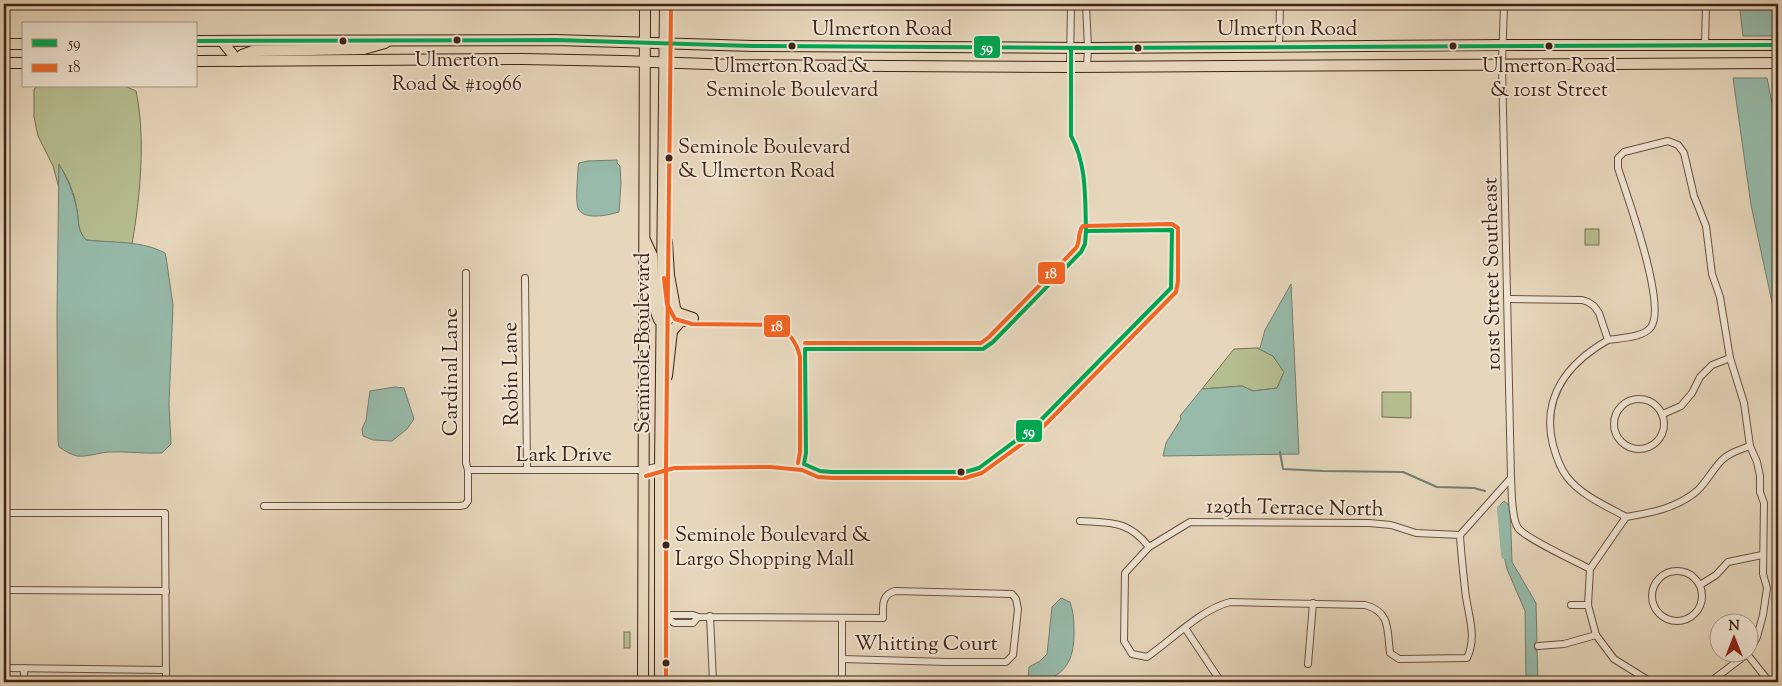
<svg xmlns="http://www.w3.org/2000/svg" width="1782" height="686" font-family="'Sorts Mill Goudy',serif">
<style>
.green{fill:#b5be90;stroke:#7a7053}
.water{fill:#97baaa;stroke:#747e6f}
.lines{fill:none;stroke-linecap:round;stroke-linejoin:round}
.stream{stroke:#747e6f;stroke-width:2}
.canal{stroke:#97baaa;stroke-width:8}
.minor-casing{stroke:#69503f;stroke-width:8}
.primary-casing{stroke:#3f2316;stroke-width:12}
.minor{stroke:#efe4d3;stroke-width:6}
.primary{stroke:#e6d6bb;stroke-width:10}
.bus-1-casing{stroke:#efe4d3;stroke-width:8}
.bus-2-casing{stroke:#efe4d3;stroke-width:8}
.bus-1{stroke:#00a651;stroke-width:4}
.bus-2{stroke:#f26522;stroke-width:4}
.bus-dot{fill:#3f2316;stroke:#efe4d3;stroke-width:2}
.labels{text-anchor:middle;stroke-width:4;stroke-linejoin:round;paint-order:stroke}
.bus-label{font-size:20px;fill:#3f2316;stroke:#efe4d3}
.street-label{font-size:21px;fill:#3f2316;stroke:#efe4d3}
.line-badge{stroke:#efe4d3;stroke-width:2}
.badge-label{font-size:14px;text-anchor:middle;font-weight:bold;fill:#fff}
</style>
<rect width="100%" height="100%" fill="#e6d6bb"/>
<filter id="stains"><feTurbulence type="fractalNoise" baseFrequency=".004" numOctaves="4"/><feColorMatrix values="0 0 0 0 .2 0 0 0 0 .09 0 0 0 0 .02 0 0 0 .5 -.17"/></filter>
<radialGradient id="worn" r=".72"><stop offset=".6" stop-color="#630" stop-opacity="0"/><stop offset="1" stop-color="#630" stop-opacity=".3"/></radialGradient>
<!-- green -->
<g class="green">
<path d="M38 86H125L136 91C146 137 140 199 132 244L86 240C77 230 79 222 77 210 75 195 68 177 59 165V188L53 166 38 136 34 117V89Z"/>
<rect x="1585" y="229" width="14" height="16"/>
<polygon points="1257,348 1273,356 1284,372 1277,388 1253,391 1242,386 1202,389 1234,349"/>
<polygon points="1382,392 1411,392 1411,418 1382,417"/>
<rect x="624" y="632" width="6" height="16"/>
</g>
<!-- water -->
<g class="water">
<polygon points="1745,4 1778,4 1778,27 1772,36 1743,36 1740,10"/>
<polygon points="1733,78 1767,78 1778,134 1778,330 1751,205"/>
<path d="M617 160V163L620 166 621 183 619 212C609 215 583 221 578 208 575 198 578 178 578 168L579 163 588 161Z"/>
<path d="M59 164C67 178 74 194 77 210 79 222 77 230 86 240 111 243 141 240 165 253L166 257 173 305 169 404 171 444 162 453C144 454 126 451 108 452 97 453 88 457 77 456 70 454 65 451 59 447L58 441 57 314Z"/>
<polygon points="1291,284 1299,454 1163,456 1166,443 1181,419 1180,416 1202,389 1242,386 1253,391 1277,388 1284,372 1273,356 1257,348 1260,348 1265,330"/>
<polygon points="395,387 404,388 414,419 407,429 392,441 373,440 363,436 362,429 366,420 370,391"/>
<polygon points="1504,501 1510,506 1512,562 1536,603 1537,641 1535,642 1535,650 1537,650 1538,682 1526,682 1525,611 1507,569 1505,560 1504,522 1498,512 1499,506"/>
<path d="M1061 598 1070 602C1073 611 1074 619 1074 629 1075 662 1064 681 1028 682L1029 667 1040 661 1047 654 1052 607Z"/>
</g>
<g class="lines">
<!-- stream -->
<polyline class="stream" points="1280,452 1283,469 1323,471 1403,472 1437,487 1474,488 1485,491"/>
<!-- canal -->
<polyline class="canal" points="1501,509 1505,555"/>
<defs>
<g id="minor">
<polyline points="1086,4 1088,48 1087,67"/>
<polyline points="1705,45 1706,4"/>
<polyline points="1279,46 1280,4"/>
<polyline points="1070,67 1071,4"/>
<polyline points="525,278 527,470"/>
<path d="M1508 299 1582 300 1588 302 1594 306 1599 313 1608 340C1568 363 1541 397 1553 445 1556 456 1560 468 1567 477 1582 496 1605 505 1626 517 1651 513 1678 508 1698 490 1707 481 1713 469 1722 460 1730 452 1740 450 1750 446"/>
<path d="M1608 340C1620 338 1643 338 1651 327 1667 305 1627 196 1618 168V158L1624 152 1668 141 1678 145 1684 153 1694 196 1706 226 1712 274 1720 297 1730 358 1744 403 1750 446 1757 462 1760 476V492L1764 503 1763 574 1767 588 1763 615 1757 637 1750 650"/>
<circle cx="1639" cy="424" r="25"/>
<polyline points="1663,414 1681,406 1692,393 1700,377 1712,365 1730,358"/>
<polyline points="468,470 644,470 660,466"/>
<path d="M1511 478C1512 491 1511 518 1518 528 1525 538 1577 562 1590 569"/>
<polyline points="264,506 460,506 465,505 468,501 468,470 466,463 466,273"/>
<polyline points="4,513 165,513 166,682"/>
<polyline points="1626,517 1590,569 1588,605 1596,635 1614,659 1651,682"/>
<path d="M1080 521C1111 523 1128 520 1149 547"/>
<path d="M1460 535C1461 553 1463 571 1465 589 1467 613 1478 635 1467 658L1399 659 1390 653C1387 630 1391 612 1365 605L1230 602C1200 610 1173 639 1147 657L1132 654 1124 641 1125 573 1149 547 1190 522 1369 523 1391 525 1416 533 1460 535 1511 478 1502 64 1504 4"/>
<circle cx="1677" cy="596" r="25"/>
<polyline points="1700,585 1716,575 1728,562 1762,555"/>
<polyline points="4,590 166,591"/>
<polyline points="1571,605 1588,605"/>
<polyline points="710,616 713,682"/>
<polyline points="666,619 669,619 674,623 693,623 698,617"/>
<path d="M669 619 672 615H693L698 617 883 618C883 606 881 595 895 591L1012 594 1016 599 1018 609 1013 655 1006 662H947L842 659"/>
<polyline points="1185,628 1221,682"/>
<polyline points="1538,646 1564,644 1596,635"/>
<polyline points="1747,654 1767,679"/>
<polyline points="1308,664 1313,603"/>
<polyline points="4,668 166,670"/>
<polyline points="24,682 24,668"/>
<polyline points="842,682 842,618"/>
<polyline points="1710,682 1747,654"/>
</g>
<g id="primary">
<polyline points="196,41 556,40 752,46 1088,48 1502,45 1778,45"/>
<polyline points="222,41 238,61"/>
<polyline points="4,44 24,44"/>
<polyline points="196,61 523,59 623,61 736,65 1070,67 1778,63"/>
<polyline points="238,61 242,55 253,51 364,49 385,43"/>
<polyline points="4,63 24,63"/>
<polyline points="645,240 652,255 653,304 659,320"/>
<polyline points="667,242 669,275 675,308 678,313 693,318"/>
<polyline points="667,376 672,331 680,322 692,318"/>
<polyline points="643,682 645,4"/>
<polyline points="660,682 660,466 665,4"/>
</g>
</defs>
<!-- minor casing -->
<use href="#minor" class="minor-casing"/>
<!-- primary casing -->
<use href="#primary" class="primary-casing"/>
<!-- minor -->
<use href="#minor" class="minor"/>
<!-- primary -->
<use href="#primary" class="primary"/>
<defs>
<g id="bus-1">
<polyline points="196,41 556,40 752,46 1088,48 1778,45"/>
<path d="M1071 48V136C1087 164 1085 199 1086 231"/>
<polygon points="1172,230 1171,288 1033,428 979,468 965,472 832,472 820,471 804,464 806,453 805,349 983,349 993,342 1081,252 1085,244 1086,231"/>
</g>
<g id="bus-2">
<path d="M664 278 667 304 675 319 692 324 775 325C788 330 797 343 800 357V452L798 463"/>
<path d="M646 476 674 468 770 467 802 470 818 477 832 478H965L982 473 1037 433 1176 292 1178 281V228L1172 224 1083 226C1077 232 1081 241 1076 248L989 337 981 343H805"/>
<polyline points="666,682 666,466 671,4"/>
</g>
</defs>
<!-- bus-1 casing -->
<use href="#bus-1" class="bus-1-casing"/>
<!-- bus-2 casing -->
<use href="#bus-2" class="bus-2-casing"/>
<!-- bus-1 -->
<use href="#bus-1" class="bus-1"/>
<!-- bus-2 -->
<use href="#bus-2" class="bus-2"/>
</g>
<!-- markers -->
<g class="bus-dot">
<circle cx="457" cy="40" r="4.5"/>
<circle cx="343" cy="41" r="4.5"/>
<circle cx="792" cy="46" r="4.5"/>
<circle cx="1453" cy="46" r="4.5"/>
<circle cx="1549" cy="46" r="4.5"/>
<circle cx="1138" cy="48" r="4.5"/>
<circle cx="669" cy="158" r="4.5"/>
<circle cx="961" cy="472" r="4.5"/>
<circle cx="666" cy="545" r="4.5"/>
<circle cx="666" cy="663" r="4.5"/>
</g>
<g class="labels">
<!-- bus labels -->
<g class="bus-label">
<text x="457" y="66">Ulmerton<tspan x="457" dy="24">Road &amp; #10966</tspan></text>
<text x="792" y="72">Ulmerton Road &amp;<tspan x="792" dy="24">Seminole Boulevard</tspan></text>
<text x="1549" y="72">Ulmerton Road<tspan x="1549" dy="24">&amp; 101st Street</tspan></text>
<text x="678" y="153" text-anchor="start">Seminole Boulevard<tspan x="678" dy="24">&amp; Ulmerton Road</tspan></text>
<text x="675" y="541" text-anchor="start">Seminole Boulevard &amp;<tspan x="675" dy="24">Largo Shopping Mall</tspan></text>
</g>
<!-- street labels -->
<g class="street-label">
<text x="882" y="35">Ulmerton Road</text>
<text x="1287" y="35">Ulmerton Road</text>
<text transform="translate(1491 274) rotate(-91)" y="7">101st Street Southeast</text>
<text transform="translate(642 343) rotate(-90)" y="7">Seminole Boulevard</text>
<text transform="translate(450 372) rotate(-90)" y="7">Cardinal Lane</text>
<text transform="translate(510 374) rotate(-91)" y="7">Robin Lane</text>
<text x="564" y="461">Lark Drive</text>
<text transform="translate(1295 507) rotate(1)" y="7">129th Terrace North</text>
<text x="926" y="650">Whitting Court</text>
</g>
</g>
<g class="line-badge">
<rect x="973" y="35" width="28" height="24" rx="5" fill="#00a651"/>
<rect x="1037" y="261" width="29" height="24" rx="5" fill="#f26522"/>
<rect x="763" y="314" width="28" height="24" rx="5" fill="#f26522"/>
<rect x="1015" y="419" width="28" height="24" rx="5" fill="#00a651"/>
</g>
<g class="badge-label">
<text x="987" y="52">59</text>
<text x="1051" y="278">18</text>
<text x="777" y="331">18</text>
<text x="1029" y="436">59</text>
</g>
<!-- margin -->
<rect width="1782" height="686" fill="none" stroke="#e6d6bb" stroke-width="20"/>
<rect x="5" y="5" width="1772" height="676" fill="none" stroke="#3f2316" stroke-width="2.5"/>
<rect x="10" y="10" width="1762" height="666" fill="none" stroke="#3f2316"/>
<!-- legend -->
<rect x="22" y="22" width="175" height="65" fill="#efe4d3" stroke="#a99787"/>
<rect x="32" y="39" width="25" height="8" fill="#00a651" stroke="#a99787"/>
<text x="68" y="48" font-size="15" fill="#3f2316">59</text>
<rect x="32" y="64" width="25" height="8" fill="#f26522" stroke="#a99787"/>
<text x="68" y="72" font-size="15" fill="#3f2316">18</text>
<!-- north arrow -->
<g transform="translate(1734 638)"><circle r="24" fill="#efe4d3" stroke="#a99787"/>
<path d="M0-4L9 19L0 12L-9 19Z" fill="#8f2418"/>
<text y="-8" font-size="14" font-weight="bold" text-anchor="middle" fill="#3f2316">N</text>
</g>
<rect width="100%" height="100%" filter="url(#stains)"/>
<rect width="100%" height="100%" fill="url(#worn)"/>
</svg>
